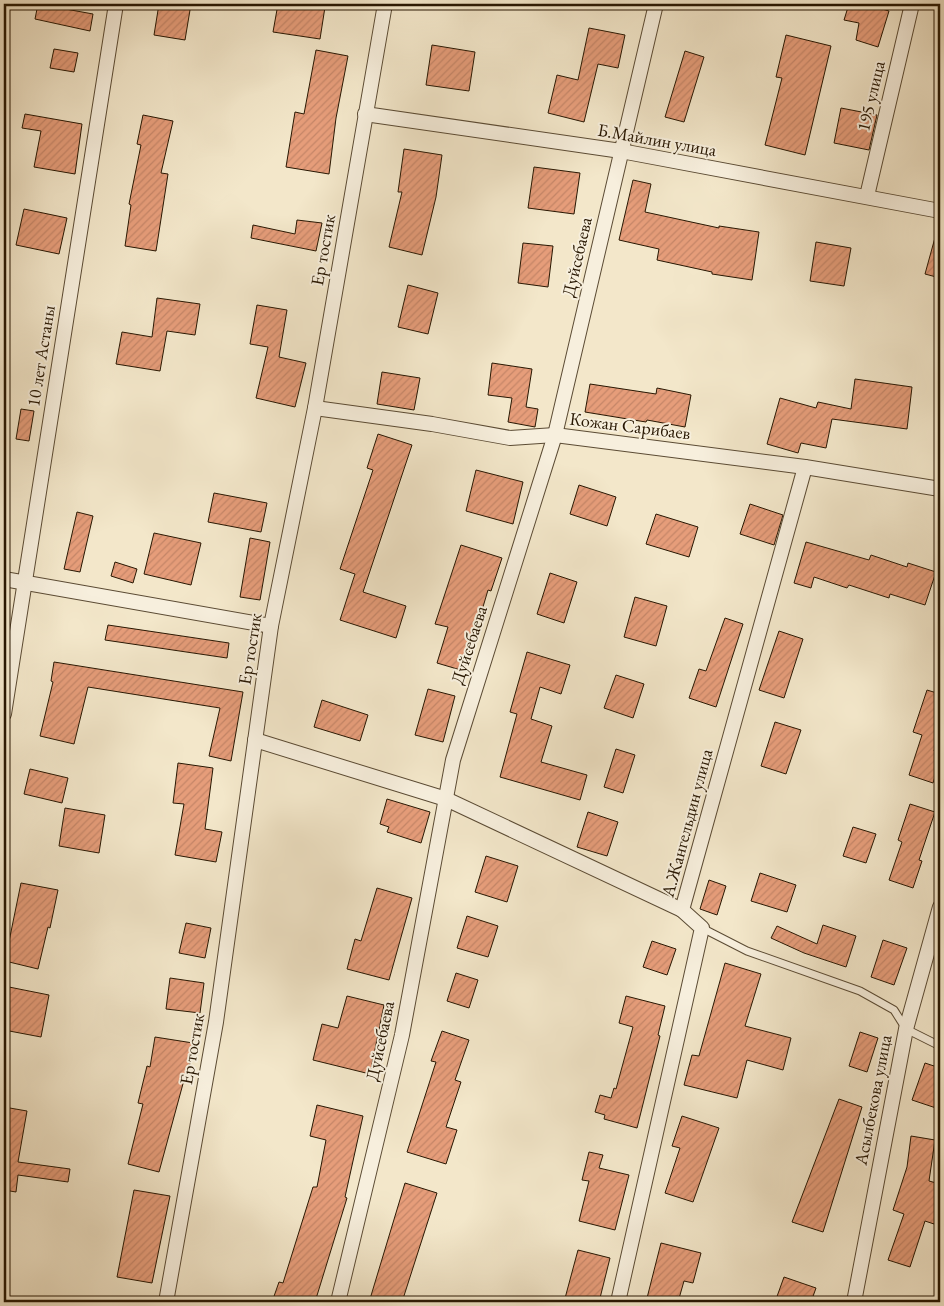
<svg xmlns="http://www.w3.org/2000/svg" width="944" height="1306" font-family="'EB Garamond',serif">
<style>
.building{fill:url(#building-hatch);stroke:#281702}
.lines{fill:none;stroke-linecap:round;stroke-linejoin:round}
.lane-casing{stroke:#5b4b34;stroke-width:9}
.street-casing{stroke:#5b4b34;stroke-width:16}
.lane{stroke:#f7efdd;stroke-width:7}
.street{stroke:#f7efdd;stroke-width:14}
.labels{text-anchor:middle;stroke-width:4;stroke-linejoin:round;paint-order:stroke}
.street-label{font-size:18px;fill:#281702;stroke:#f7efdd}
</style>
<defs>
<pattern id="building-hatch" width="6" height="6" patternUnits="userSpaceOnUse" patternTransform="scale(1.25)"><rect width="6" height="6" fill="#e69d7a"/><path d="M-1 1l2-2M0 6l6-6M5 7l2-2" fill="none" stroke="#c58668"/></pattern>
</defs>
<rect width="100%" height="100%" fill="#f3e7ca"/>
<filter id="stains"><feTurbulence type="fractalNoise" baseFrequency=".004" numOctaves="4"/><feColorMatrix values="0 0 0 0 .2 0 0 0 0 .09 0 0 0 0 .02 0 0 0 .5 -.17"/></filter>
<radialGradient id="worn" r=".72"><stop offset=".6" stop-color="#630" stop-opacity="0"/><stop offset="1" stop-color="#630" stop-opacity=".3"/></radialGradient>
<!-- building -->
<g class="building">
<polygon points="38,4 93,14 90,31 35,19"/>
<polygon points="159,4 191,4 185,40 154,35"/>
<polygon points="278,4 301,4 325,7 320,39 273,32"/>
<polygon points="849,4 865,4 889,11 878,47 856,40 859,23 844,20"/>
<polygon points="589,28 625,35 618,68 598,64 584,122 548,113 557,75 578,80"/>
<polygon points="786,35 831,46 805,155 765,145 782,78 776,77"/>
<polygon points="432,45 475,52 469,91 426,85"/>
<polygon points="54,49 78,53 74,72 50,68"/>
<polygon points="316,50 348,56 336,118 329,174 286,167 295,112 304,114"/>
<polygon points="685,51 704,57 684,122 665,117"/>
<polygon points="841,108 877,115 869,150 834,143"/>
<polygon points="25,114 82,124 75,174 34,167 41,131 22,128"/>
<polygon points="143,115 173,121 161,173 168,174 156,251 125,246 131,205 129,204 141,145 137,144"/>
<polygon points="404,149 442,155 436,197 422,255 389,247 402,192 398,192"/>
<polygon points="534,167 580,173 574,214 528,208"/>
<polygon points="633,180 651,184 645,212 719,228 719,226 759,232 752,280 712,274 712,272 657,260 659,249 619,240"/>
<polygon points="24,209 67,218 59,254 16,245"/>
<polygon points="297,220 322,223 316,251 251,238 253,225 295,234"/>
<polygon points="936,234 940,234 940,278 925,274"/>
<polygon points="816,242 851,248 844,286 810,281"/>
<polygon points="523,243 553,246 548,287 518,283"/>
<polygon points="408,285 438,293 428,334 398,327"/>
<polygon points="157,298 200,304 195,335 167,331 160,371 116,364 122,332 152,337"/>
<polygon points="257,305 287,310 279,357 306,363 295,407 256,398 268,347 250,344"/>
<polygon points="492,363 532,369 526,407 538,409 535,427 508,422 512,398 488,395"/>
<polygon points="382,372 420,378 414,410 377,404"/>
<polygon points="855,379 912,387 907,429 832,419 826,448 801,443 798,453 767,444 780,398 816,408 818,402 851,409"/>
<polygon points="590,384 656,394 657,388 691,395 685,427 647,420 646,422 585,412"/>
<polygon points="21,409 34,411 29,441 16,439"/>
<polygon points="378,434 412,445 363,592 406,606 396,638 340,620 355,574 340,569 373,470 367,468"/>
<polygon points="476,470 523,482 513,524 466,511"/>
<polygon points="579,485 616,497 607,526 570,514"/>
<polygon points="214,493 267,503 261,532 208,522"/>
<polygon points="750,504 783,515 774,545 740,534"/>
<polygon points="77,512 93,516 80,572 64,569"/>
<polygon points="656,514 698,527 689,557 646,544"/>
<polygon points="154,533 201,543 191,585 144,574"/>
<polygon points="250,538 270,542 260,600 240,597"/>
<polygon points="806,542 869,560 871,555 907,567 908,563 936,572 925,605 890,594 889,598 849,585 847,588 814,577 811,588 794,583"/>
<polygon points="461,545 502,558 491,591 488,590 464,671 437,663 448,627 435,624"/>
<polygon points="115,562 137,569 133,583 111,576"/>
<polygon points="550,573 577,582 564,623 537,614"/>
<polygon points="635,597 667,606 656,646 624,637"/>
<polygon points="725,618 743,624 716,707 689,698 699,669 706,671"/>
<polygon points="108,625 229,643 227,658 105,640"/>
<polygon points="779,631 803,639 784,698 759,690"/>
<polygon points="527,652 570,665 561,694 540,687 531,719 552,726 541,762 587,775 580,800 500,777 517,714 510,712"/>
<polygon points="54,662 243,692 231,761 209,756 220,708 88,687 74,744 40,736 53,682 51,681"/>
<polygon points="616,675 644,684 633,718 604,708"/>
<polygon points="428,689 455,696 443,742 415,735"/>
<polygon points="927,690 940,694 940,730 934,751 940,753 940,760 933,783 909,775 922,735 913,732"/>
<polygon points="322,700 368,715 360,741 314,727"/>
<polygon points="775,722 801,730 786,774 761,766"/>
<polygon points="616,749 635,755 623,793 604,787"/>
<polygon points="178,763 213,768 205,829 222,832 216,862 175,855 184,804 173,803"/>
<polygon points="30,769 68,778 62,803 24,794"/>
<polygon points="387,799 430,812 421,843 387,832 389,827 380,824"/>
<polygon points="910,804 935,812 919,860 922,861 913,888 889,880 902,842 898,840"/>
<polygon points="65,808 105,815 99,853 59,846"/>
<polygon points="588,812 618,822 607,856 577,847"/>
<polygon points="853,827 876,834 866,863 843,856"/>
<polygon points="486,856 518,866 507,902 475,892"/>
<polygon points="760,873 796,885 787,912 751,901"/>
<polygon points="709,880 726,886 717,915 700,909"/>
<polygon points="21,883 58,890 50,928 48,927 38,969 5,961"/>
<polygon points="377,888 412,898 389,980 347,969 355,939 361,941"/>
<polygon points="467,916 498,926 488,957 457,948"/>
<polygon points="186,923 211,928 205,958 179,953"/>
<polygon points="823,925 856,936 846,967 804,953 771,938 777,926 817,944"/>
<polygon points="883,940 907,948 894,985 871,977"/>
<polygon points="652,941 676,949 667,975 643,967"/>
<polygon points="725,963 761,974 745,1026 791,1038 783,1070 747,1060 737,1098 684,1085 692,1055 699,1056"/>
<polygon points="456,973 478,980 469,1008 447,1001"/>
<polygon points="170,978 204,983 200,1013 166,1009"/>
<polygon points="4,986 49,995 41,1037 4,1030"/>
<polygon points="347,996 384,1005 370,1074 313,1060 322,1024 338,1028"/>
<polygon points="626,996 665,1006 658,1035 660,1036 637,1128 604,1119 605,1115 595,1112 600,1095 611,1098 614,1088 616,1089 633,1027 619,1023"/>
<polygon points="442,1031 469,1040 455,1080 461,1082 446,1127 457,1130 446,1164 407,1152 436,1062 431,1061"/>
<polygon points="860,1032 878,1038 867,1072 849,1066"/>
<polygon points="155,1037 193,1043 189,1070 187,1069 159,1172 128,1164 143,1104 138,1103 147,1066 150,1067"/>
<polygon points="925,1063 940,1068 940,1096 936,1108 912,1100"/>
<polygon points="839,1099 862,1107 823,1232 792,1222"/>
<polygon points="317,1105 363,1116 345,1197 347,1198 315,1302 272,1302 279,1282 283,1283 313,1187 317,1187 326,1140 310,1136"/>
<polygon points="4,1107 27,1111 18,1162 70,1169 68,1182 18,1175 16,1192 4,1190"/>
<polygon points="682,1116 719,1128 693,1202 665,1193 680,1148 672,1146"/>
<polygon points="911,1136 935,1140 929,1181 940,1184 940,1205 934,1224 925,1221 910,1267 888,1260 904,1214 893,1210 907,1167"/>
<polygon points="589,1152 603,1155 599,1168 629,1175 615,1230 579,1221 589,1181 582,1180"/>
<polygon points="405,1183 437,1193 402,1302 380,1302 370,1299"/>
<polygon points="134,1190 170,1196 152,1283 117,1277"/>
<polygon points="661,1243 701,1253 693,1283 684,1281 678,1302 646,1302"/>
<polygon points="578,1250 610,1258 599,1302 564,1302"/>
<polygon points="784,1277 816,1288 811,1302 775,1302"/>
</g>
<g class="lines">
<defs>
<polyline id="lane" points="702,928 747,951 860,991 894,1010 906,1029 940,1046"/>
<g id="street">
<polyline points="365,114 621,151 940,211"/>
<polyline points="867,196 912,4"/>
<polyline points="315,408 432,424 510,438 555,435 805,467 940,489"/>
<polyline points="4,579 271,626"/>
<polyline points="4,714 116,4"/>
<polyline points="255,740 446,799 682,910"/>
<polyline points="166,1302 216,1022 271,626 315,408 385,4"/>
<polyline points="338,1302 402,1035 453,760 555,435 656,4"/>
<polyline points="618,1302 702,928 682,910 805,467"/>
<polyline points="854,1302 906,1029 940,907"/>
</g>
</defs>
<!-- lane casing -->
<use href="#lane" class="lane-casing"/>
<!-- street casing -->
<use href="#street" class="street-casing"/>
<!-- lane -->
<use href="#lane" class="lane"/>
<!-- street -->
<use href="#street" class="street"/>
</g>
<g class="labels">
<!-- street labels -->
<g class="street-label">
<text transform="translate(871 96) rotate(-77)" y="6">195 улица</text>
<text transform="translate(657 140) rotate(10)" y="6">Б.Майлин улица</text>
<text transform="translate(323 250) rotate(-80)" y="6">Ер тостик</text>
<text transform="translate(577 257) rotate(-77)" y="6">Дуйсебаева</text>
<text transform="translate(41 356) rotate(-81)" y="6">10 лет Астаны</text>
<text transform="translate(630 426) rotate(7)" y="6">Кожан Сарибаев</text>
<text transform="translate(469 645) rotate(-72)" y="6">Дуйсебаева</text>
<text transform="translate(250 649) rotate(-81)" y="6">Ер тостик</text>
<text transform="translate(687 823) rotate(-75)" y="6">А.Жангельдин улица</text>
<text transform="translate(380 1041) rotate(-78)" y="6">Дуйсебаева</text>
<text transform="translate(192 1049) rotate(-80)" y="6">Ер тостик</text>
<text transform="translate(873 1100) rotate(-79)" y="6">Асылбекова улица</text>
</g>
</g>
<!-- margin -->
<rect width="944" height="1306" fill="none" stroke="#f3e7ca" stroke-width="20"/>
<rect x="5" y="5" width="934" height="1296" fill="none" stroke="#281702" stroke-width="2.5"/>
<rect x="10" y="10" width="924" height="1286" fill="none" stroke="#281702"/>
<rect width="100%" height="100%" filter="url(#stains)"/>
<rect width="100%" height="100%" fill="url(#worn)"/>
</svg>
